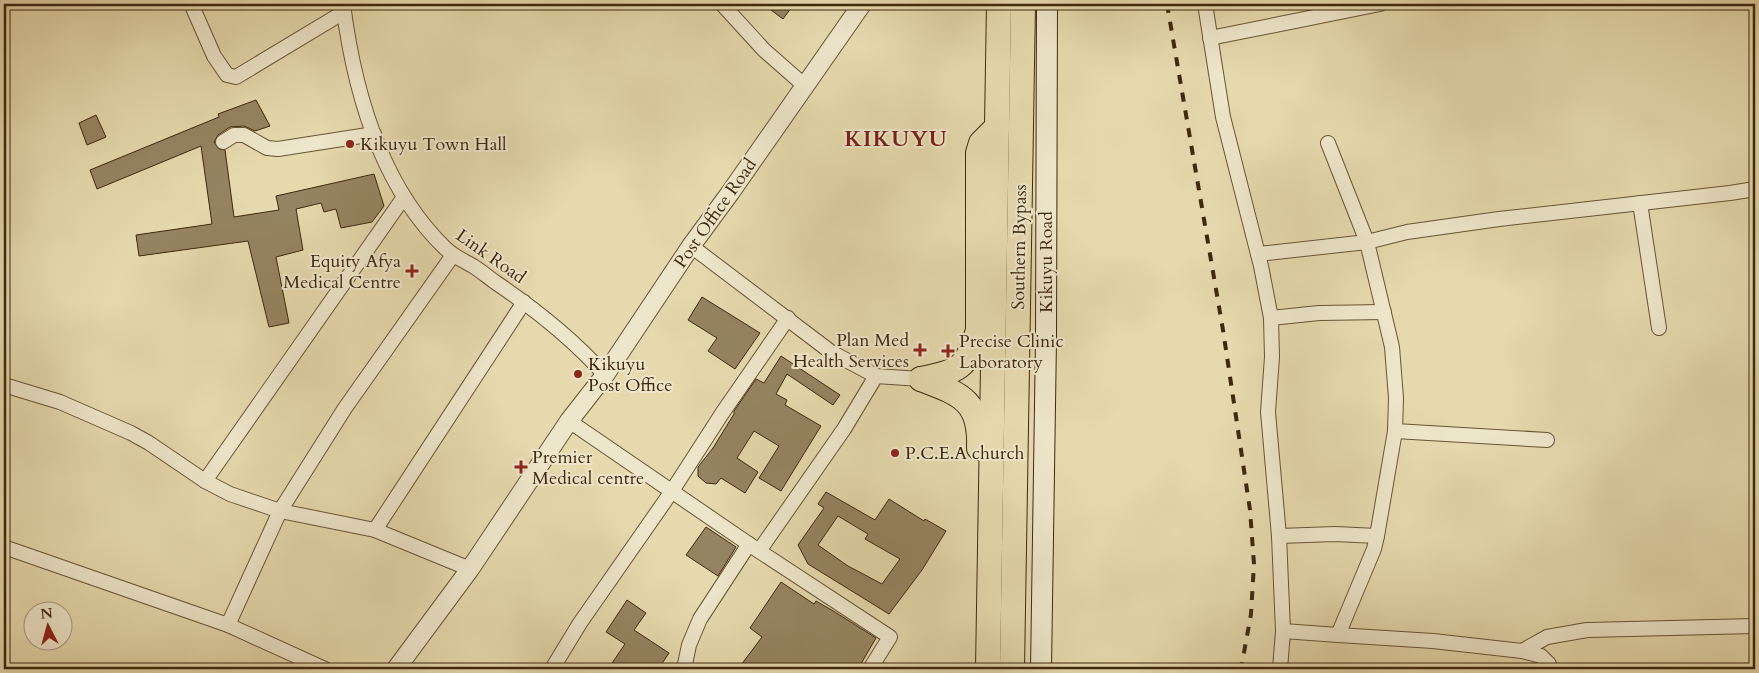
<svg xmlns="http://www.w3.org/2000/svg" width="1759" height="673" font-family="Cardo,serif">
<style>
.building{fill:#958461;stroke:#3f280f;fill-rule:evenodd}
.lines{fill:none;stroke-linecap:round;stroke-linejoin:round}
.minor-casing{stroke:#685436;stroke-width:16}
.tertiary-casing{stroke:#685436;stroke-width:20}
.secondary-casing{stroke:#3f280f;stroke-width:22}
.trunk-casing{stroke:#3f280f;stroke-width:26}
.minor{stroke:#eee6ca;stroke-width:14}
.tertiary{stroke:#eee6ca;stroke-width:18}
.secondary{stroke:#eee6ca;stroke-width:20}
.trunk{stroke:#e5d9ad;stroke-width:24}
.rail{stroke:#3f280f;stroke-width:4;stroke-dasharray:9 9;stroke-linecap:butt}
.poi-dot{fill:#8f2418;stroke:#eee6ca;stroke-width:2}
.labels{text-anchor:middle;stroke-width:4;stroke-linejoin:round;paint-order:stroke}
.poi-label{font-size:18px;fill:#3f280f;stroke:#eee6ca;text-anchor:start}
.street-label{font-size:18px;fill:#3f280f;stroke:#eee6ca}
.district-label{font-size:22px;font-weight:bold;letter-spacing:1px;fill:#7a1f14;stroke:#eee6ca}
</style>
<rect width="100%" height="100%" fill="#e5d9ad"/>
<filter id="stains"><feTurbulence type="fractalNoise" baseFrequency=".004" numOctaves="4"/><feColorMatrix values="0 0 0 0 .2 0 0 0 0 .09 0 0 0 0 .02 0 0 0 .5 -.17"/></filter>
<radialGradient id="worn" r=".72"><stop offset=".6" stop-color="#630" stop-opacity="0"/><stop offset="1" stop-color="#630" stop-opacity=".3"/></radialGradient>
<!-- building -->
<g class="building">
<polygon points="763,4 794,4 783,19"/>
<polygon points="256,100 270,126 255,131 244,126 230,127 218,135 214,142 219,149 225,150 234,217 279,210 276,196 374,174 384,206 372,222 341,228 336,209 324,212 321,203 296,209 303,250 276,257 289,323 269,327 248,241 139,256 136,235 212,224 201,146 97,189 90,170 219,117 218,114"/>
<polygon points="96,115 106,137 87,145 79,123"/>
<polygon points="702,297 760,333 735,369 708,351 717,338 688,320"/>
<polygon points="781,356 840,395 833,405 787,374 776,394 787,400 785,405 821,426 781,491 759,478 779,446 754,431 737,458 758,472 745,493 721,478 716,484 706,483 698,476 698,467 713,448 734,414 734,411 756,379 764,383"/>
<path d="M826 492 875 520 889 499 924 521 925 519 946 531 922 570 889 614 808 564 798 545 824 508 818 504ZM838 516 868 534 865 539 900 559 882 584 848 566 818 545Z"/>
<polygon points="706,527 736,547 718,576 686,555"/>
<polygon points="781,582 814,604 816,601 835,612 876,638 858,669 738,669 762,637 750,628"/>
<polygon points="627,600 646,613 634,630 669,653 659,668 653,664 649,669 608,669 625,644 606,632"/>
</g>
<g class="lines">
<defs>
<g id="minor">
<path d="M343 4C354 91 380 185 445 248 453 256 464 261 473 266 481 271 488 277 495 282 535 309 573 339 605 375"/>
<polyline points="722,4 764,50 805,86"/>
<polyline points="1205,4 1223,117 1261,266 1271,318 1272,357 1268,412 1279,536 1283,631 1280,669"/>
<polyline points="193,8 214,56 227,75 236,77 344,12"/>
<polyline points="1210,38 1380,4"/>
<polyline points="223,142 234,135 244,135 267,148 278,149 374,134"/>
<polyline points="1640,203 1659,328"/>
<polyline points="691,246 831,352 876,376 921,379"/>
<polyline points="1258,254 1367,242 1328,143"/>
<polyline points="1271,318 1319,313 1384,312"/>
<polyline points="4,385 60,402 131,433 149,443 205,481 230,494 280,511 375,530 470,569"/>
<polyline points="569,421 759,551 890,637 870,669"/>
<polyline points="1395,431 1547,440"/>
<polyline points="205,481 404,197"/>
<polyline points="375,530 524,302"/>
<polyline points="1279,536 1335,534 1377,536"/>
<polyline points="4,547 228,625 325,669"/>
<polyline points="759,551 844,429 876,376"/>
<polyline points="228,625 280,511 345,408 453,255"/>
<polyline points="1283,631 1338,635 1374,549 1377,536 1395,431 1396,398 1392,347 1367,242 1407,232 1499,219 1730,193 1755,189"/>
<polyline points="1338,635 1433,641 1522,651 1541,656 1549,664 1550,669"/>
<polyline points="1522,651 1547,637 1587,630 1755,626"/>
<polyline points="552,669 580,623 672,491 723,412 788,318"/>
<polyline points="684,669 689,645 700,619 749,544"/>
</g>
<polyline id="tertiary" points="396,669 470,569 569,421 605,375 691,246 730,193 862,4"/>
<polyline id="secondary" points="1041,669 1046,339 1047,4"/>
<g id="trunk">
<path d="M921 379C959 371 967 369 978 330V153L981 143 997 127"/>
<path d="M921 379C960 394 981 400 979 448"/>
<polyline points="988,669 999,4"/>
<polyline points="1012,669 1023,4"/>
</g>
</defs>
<!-- minor casing -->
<use href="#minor" class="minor-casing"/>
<!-- tertiary casing -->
<use href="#tertiary" class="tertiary-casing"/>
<!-- secondary casing -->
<use href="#secondary" class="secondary-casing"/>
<!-- trunk casing -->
<use href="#trunk" class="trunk-casing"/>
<!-- minor -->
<use href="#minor" class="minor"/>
<!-- tertiary -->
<use href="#tertiary" class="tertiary"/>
<!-- secondary -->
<use href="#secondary" class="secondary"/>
<!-- trunk -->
<use href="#trunk" class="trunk"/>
<!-- rail -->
<polyline class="rail" points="1167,4 1223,330 1250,510 1254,564 1251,614 1241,669"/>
</g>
<!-- markers -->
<g class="poi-dot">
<circle cx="350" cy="144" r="5"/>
<path d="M409.5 263.5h5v5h5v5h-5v5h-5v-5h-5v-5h5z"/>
<path d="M917.5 342.5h5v5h5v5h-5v5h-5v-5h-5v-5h5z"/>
<path d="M945.5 343.5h5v5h5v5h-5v5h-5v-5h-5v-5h5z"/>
<circle cx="578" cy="374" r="5"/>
<circle cx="895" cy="453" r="5"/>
<path d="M518.5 459.5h5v5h5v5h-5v5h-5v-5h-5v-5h5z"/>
</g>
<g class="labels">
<!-- poi labels -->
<g class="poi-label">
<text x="360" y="150">Kikuyu Town Hall</text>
<text x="401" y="267" text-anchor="end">Equity Afya<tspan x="401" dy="21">Medical Centre</tspan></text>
<text x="909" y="346" text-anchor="end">Plan Med<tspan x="909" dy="21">Health Services</tspan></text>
<text x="959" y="347">Precise Clinic<tspan x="959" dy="21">Laboratory</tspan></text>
<text x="588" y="370">Kikuyu<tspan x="588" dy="21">Post Office</tspan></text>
<text x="905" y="459">P.C.E.A church</text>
<text x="532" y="463">Premier<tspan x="532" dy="21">Medical centre</tspan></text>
</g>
<!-- street labels -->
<g class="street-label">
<text transform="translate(715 213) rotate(-55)" y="6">Post Office Road</text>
<text transform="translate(1019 247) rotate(-89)" y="6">Southern Bypass</text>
<text transform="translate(491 256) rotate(35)" y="6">Link Road</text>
<text transform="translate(1046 262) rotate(-90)" y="6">Kikuyu Road</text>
</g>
<!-- district labels -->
<g class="district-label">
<text x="896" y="146">KIKUYU</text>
</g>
</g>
<!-- margin -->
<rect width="1759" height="673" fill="none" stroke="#e5d9ad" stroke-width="20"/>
<rect x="5" y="5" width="1749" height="663" fill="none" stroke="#3f280f" stroke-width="2.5"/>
<rect x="10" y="10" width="1739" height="653" fill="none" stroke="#3f280f"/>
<!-- north arrow -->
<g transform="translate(48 626) rotate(354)"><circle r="24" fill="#eee6ca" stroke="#a89a7f"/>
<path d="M0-4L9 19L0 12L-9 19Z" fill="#8f2418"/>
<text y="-8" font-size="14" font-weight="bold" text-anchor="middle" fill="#3f280f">N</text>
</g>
<rect width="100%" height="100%" filter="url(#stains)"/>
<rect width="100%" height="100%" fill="url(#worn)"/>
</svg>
